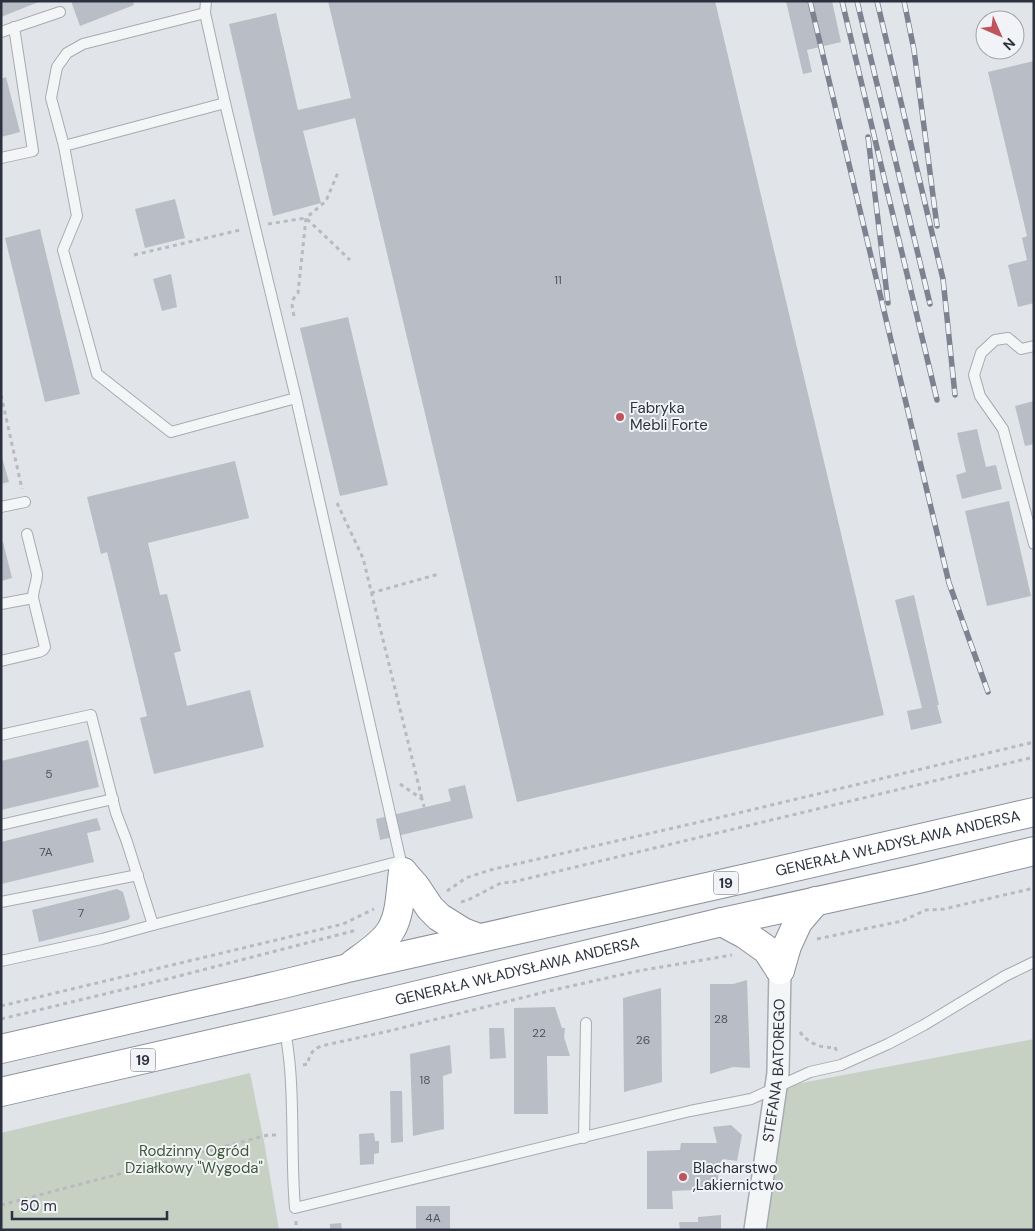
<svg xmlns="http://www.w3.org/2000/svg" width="1035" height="1231" font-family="'DM Sans',sans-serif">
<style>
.green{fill:#c6d1c4}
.building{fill:#b9bdc5}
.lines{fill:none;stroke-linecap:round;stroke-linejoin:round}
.lane-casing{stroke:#a7abb2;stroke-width:12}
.street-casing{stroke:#a7abb2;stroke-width:24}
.highway-casing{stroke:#8a909d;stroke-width:30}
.path{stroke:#b8bac0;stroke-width:3;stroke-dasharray:4 4;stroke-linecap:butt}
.lane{stroke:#f4f5f7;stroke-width:10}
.street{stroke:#f4f5f7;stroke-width:21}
.highway{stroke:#fff;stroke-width:28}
.rail-casing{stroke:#7d8290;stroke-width:5.5}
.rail{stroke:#f1f3f6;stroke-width:4;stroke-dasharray:11;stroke-linecap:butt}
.poi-dot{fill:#c0545c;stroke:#f1f3f6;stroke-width:2}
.labels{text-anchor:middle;stroke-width:4;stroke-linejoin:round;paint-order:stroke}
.number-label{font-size:12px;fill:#4e5460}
.shield{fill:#f1f3f6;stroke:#666b75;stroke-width:1}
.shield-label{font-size:14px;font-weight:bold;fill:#2b313e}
.poi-label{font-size:15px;fill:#2b313e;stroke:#f1f3f6;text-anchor:start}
.street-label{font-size:15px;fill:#2b313e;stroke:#f1f3f6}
.park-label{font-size:15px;fill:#3e593a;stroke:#f1f3f6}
</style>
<rect width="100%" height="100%" fill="#e1e4e8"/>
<!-- green -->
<g class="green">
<polygon points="1034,1039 1034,1230 755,1230 775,1088"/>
<polygon points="250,1073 265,1147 279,1230 1,1230 1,1133"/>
</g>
<!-- building -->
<g class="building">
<polygon points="1,1 41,1 1,17"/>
<polygon points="71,1 133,1 134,5 80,26"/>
<polygon points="328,1 715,1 884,715 517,802 355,118 303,131 321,203 273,216 229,24 276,13 298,110 351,98"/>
<polygon points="786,1 832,1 841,42 807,50 812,72 803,74"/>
<polygon points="1034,61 1034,303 1018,307 1008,265 1027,260 1022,238 1027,236 988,72"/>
<polygon points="6,77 20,132 1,137 1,79"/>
<polygon points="175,199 185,238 145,248 135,209"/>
<polygon points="40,229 80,394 45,402 5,238"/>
<polygon points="171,274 177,307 162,311 153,279"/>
<polygon points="348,317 388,485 340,496 300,328"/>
<polygon points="1034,401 1034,444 1025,446 1015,406"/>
<polygon points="977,429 986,467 996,465 1002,489 962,499 956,475 966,472 957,433"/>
<polygon points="1,454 9,482 1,484"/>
<polygon points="235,461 249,518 148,543 160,595 167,594 181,651 174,653 187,706 250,690 264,747 154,774 140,718 147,716 107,552 101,554 87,497"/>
<polygon points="1009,501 1031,596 987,606 965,511"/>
<polygon points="1,542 3,542 12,578 1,581"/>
<polygon points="914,595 939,705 937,705 942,723 911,730 907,711 922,708 895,600"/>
<polygon points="88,740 99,787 1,810 1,761"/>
<polygon points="465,785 473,818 380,840 376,819 451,801 448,789"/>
<polygon points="97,818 101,830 87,833 94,862 1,884 1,842"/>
<polygon points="117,889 123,892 130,917 128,920 39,942 32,910"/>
<polygon points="747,980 750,1068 733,1067 710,1074 710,984 733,984"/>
<polygon points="661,988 662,1082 624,1092 623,998"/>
<polygon points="555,1007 562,1028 565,1028 564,1037 570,1056 547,1056 548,1114 514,1114 514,1008"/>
<polygon points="489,1028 504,1028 506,1058 490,1059"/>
<polygon points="450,1045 452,1073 443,1076 444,1129 413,1136 410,1054"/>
<polygon points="390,1091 402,1091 403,1142 391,1143"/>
<polygon points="731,1125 742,1135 737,1161 723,1159 718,1165 718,1189 672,1191 673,1209 647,1209 647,1151 680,1150 681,1143 717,1143 713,1127"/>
<polygon points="374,1133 375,1141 379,1141 379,1153 374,1154 374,1164 360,1165 359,1134"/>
<rect x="416" y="1206" width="34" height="24"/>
<polygon points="721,1215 721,1230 680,1230 679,1222 698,1222 698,1217"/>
<polygon points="341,1223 342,1230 330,1230 330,1224"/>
</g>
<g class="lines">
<defs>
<g id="lane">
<polyline points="206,1 205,13 225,103"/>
<polyline points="1,32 60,12"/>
<polyline points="64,146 51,98 57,67 67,53 83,44 205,13"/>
<polyline points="1,158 33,151 14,27"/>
<polyline points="1034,346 1021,349 1008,338 995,340 981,353 974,375 980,396 1003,429 1034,544"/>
<polyline points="296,398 171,432 97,374 63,250 77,216 64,146 225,103 296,398 403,871"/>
<polyline points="1,507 25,502"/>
<polyline points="1,604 33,598"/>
<path d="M1 661 39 652 43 650 45 647 33 598C33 589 37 583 37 574L27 534"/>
<polyline points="1,735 91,715 116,813 127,842 153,925"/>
<polyline points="1,825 113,799"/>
<polyline points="1,902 138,875"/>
<polyline points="1,961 102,939 153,925 401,861"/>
<path d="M285 1029C287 1042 289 1055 290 1068 294 1114 291 1162 295 1208L690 1111 751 1099 810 1072 841 1065 888 1044 924 1025 1005 976 1034 962"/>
<polyline points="584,1138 586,1023"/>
</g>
<g id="street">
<path id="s1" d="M755 1230 778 1073 780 970"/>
</g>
<g id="highway">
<polyline points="403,872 416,887 430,908 439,917 463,932 479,938"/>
<polyline points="722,922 746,935 767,950 780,970"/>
<path d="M353 964C365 955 384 943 391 930 401 913 400 891 403 872"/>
<polyline points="780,970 787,946 798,922 816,901"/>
<path id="s2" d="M1 1049 279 985 348 968 743 879 1034 812"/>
<path id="s3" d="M1 1092 285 1027 722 922 918 879 1034 851"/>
</g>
</defs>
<!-- lane casing -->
<use href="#lane" class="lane-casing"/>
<!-- street casing -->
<use href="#street" class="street-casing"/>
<!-- highway casing -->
<use href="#highway" class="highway-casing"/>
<!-- path -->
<g class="path">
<polyline points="268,224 306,218 350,260"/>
<polyline points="134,255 240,230"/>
<path d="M294 316C292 306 290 301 298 293L306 218 326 201 339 170"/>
<polyline points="1,395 22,489"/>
<polyline points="337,503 363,558 422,799"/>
<polyline points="371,593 439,574"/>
<polyline points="400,784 422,799 424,807"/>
<polyline points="447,891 466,878 490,870 730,815 1034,742"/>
<polyline points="461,902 468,900 501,883 513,882 1034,757"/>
<polyline points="817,939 902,921 926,910 944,909 1034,888"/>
<polyline points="1,1006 343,924 374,909"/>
<polyline points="1,1019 171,978 357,930"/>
<path d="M800 1032C808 1043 821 1049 835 1047L837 1052"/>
<path d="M303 1065 308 1064C309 1055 312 1050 321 1046L389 1031 549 991 638 971 732 955"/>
<polyline points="1,1205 268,1135 277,1135"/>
<polyline points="296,1221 296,1230"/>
</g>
<!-- lane -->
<use href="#lane" class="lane"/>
<!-- street -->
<use href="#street" class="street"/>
<!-- highway -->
<use href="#highway" class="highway"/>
<defs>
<g id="rail">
<polyline points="810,1 949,583 988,692"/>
<polyline points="842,1 937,400"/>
<polyline points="857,1 930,304"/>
<polyline points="877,1 943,279 955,395"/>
<polyline points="904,1 914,50 937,226"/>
<polyline points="868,137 888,303"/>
</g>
</defs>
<!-- rail casing -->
<use href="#rail" class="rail-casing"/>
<!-- rail -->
<use href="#rail" class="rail"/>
</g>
<!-- markers -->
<g class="poi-dot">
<circle cx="620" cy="417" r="5"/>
<circle cx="683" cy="1177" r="5"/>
</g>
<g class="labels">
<!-- number labels -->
<g class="number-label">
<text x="558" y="284">11</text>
<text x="49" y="778">5</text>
<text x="46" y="856">7A</text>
<text x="81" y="917">7</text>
<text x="721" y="1023">28</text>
<text x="539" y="1037">22</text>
<text x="643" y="1044">26</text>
<text x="425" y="1084">18</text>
<text x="433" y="1222">4A</text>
</g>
<!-- shield labels -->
<g class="shield">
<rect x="713.5" y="871.5" width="25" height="23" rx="4"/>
<rect x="130.5" y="1048.5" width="25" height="23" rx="4"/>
</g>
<g class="shield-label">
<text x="726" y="888">19</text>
<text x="143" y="1065">19</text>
</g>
<!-- poi labels -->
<g class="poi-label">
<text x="630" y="413">Fabryka<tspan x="630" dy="17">Mebli Forte</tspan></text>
<text x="693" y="1173">Blacharstwo<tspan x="693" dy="17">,Lakiernictwo</tspan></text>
</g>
<!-- street labels -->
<g class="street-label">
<text dy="5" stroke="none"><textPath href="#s2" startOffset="920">GENERAŁA WŁADYSŁAWA ANDERSA</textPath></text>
<text dy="5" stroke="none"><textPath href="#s3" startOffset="530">GENERAŁA WŁADYSŁAWA ANDERSA</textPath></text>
<text dy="5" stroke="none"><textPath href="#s1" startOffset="161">STEFANA BATOREGO</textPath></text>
</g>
<!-- park labels -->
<g class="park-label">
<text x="194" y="1156">Rodzinny Ogród<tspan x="194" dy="17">Działkowy "Wygoda"</tspan></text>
</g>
</g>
<!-- border -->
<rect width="1035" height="1231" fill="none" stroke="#2b313e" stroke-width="5"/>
<!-- north arrow -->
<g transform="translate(1000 35) rotate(135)"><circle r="24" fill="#f1f3f6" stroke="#a2a5ac"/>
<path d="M0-4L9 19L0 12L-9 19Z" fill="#c0545c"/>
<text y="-8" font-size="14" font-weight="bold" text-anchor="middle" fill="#2b313e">N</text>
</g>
<!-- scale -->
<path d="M12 1211v8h155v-8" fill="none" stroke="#2b313e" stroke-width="2.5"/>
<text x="20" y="1211" font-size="15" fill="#2b313e" stroke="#f1f3f6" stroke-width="4" paint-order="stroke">50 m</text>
</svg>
